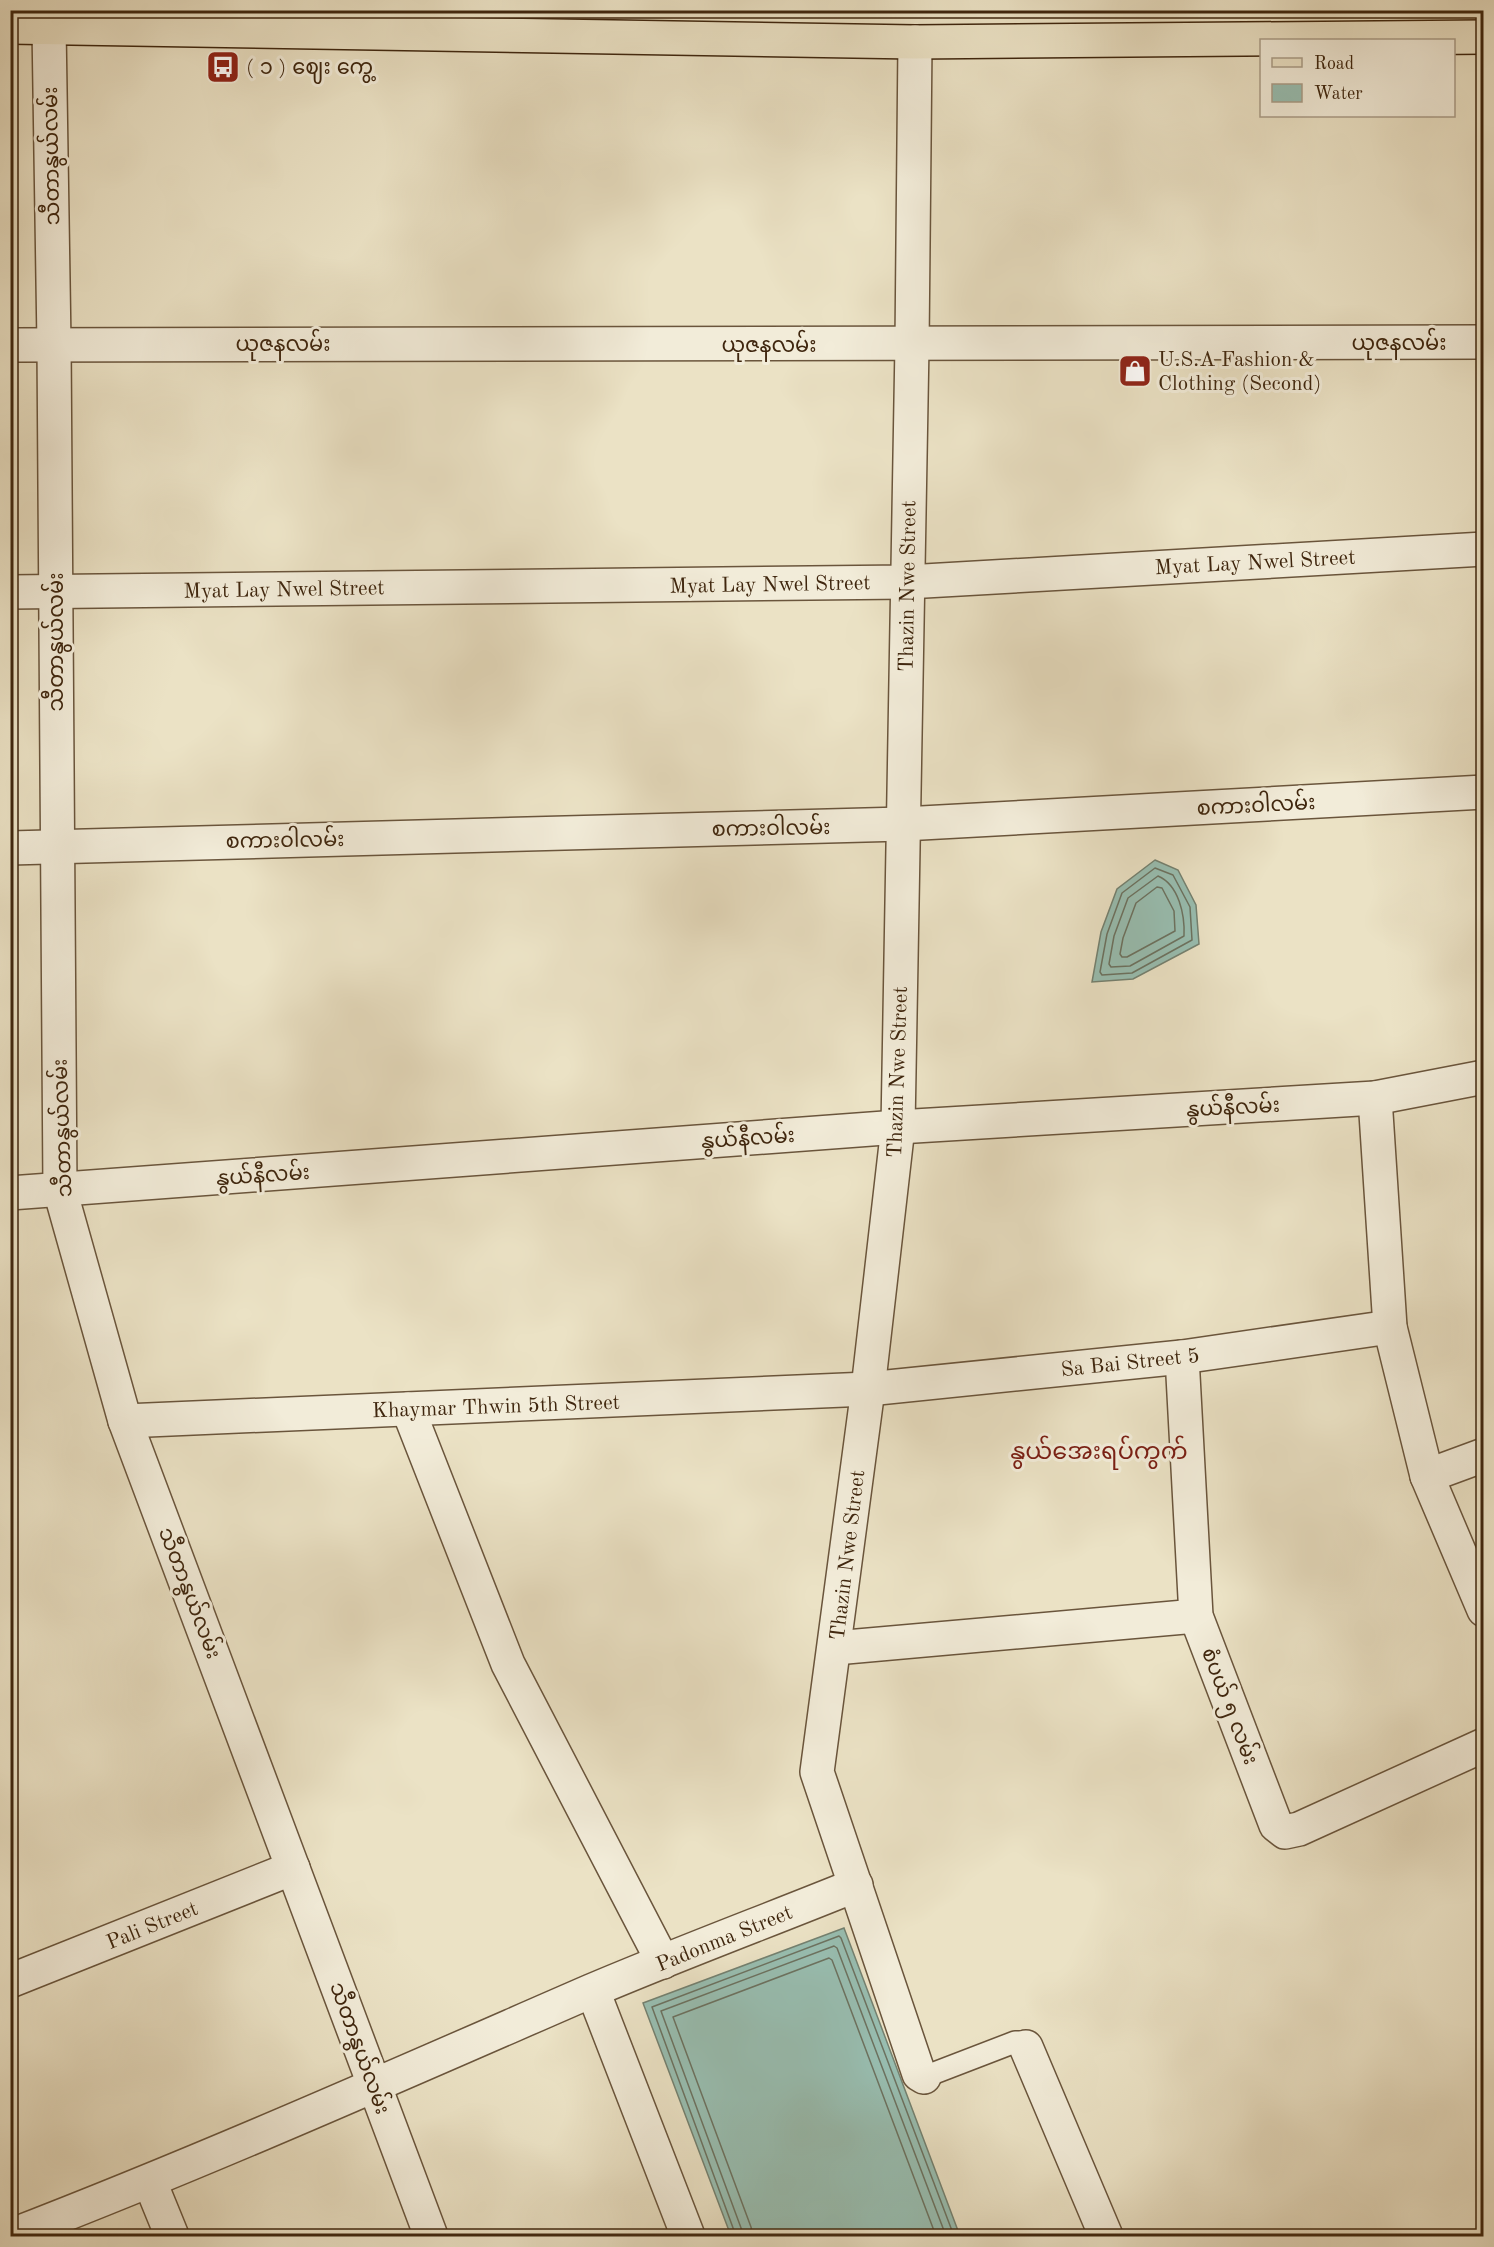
<svg xmlns="http://www.w3.org/2000/svg" width="1494" height="2247" font-family="'Old Standard TT','Noto Sans Myanmar',serif">
<style>
.water{fill:#98beb1;stroke:#748170;stroke-width:1.5}
.lines{fill:none;stroke-linecap:round;stroke-linejoin:round}
.shore{stroke:#6c7260;stroke-width:1.5}
.lane-casing{stroke:#6a553c;stroke-width:24}
.street-casing{stroke:#6a553c;stroke-width:36}
.primary-casing{stroke:#3f260e;stroke-width:36}
.lane{stroke:#f2ecd9;stroke-width:21}
.street{stroke:#f2ecd9;stroke-width:33}
.primary{stroke:#ebe2c5;stroke-width:33}
.labels{text-anchor:middle;stroke-width:6;stroke-linejoin:round;paint-order:stroke}
.poi-label{font-size:21px;fill:#3f260e;stroke:#f2ecd9;text-anchor:start}
.street-label{font-size:21px;fill:#3f260e;stroke:#f2ecd9}
.quarter-label{font-size:24px;fill:#7a1f14;stroke:#f2ecd9}
</style>
<rect width="100%" height="100%" fill="#ebe2c5"/>
<filter id="stains"><feTurbulence type="fractalNoise" baseFrequency=".00333" numOctaves="4"/><feColorMatrix values="0 0 0 0 .2 0 0 0 0 .09 0 0 0 0 .02 0 0 0 .5 -.17"/></filter>
<radialGradient id="worn" r=".72"><stop offset=".6" stop-color="#630" stop-opacity="0"/><stop offset="1" stop-color="#630" stop-opacity=".3"/></radialGradient>
<!-- water -->
<g class="water">
<polygon points="1155,860 1178,870 1196,905 1199,944 1133,979 1092,982 1101,932 1117,889"/>
<polygon points="844,1928 960,2236 731,2236 643,2003"/>
</g>
<g class="lines">
<!-- shore -->
<g class="shore">
<polygon points="1155,868 1173,875 1190,907 1192,940 1132,973 1102,975 1100,972 1107,934 1122,893"/>
<path d="M1158 876C1179 885 1185 915 1184 936L1130 966 1111 967 1109 964 1114 936 1128 898Z"/>
<polygon points="1157,887 1162,888 1174,911 1175,931 1127,957 1122,957 1120,954 1123,938 1136,903"/>
<polyline points="736,2236 652,2007 839,1936 841,1938 954,2236"/>
<polyline points="744,2236 661,2011 834,1946 837,1948 946,2236"/>
<polyline points="753,2236 751,2227 673,2017 829,1958 832,1960 936,2236"/>
</g>
<defs>
<polyline id="lane" points="924,2077 1015,2042 1022,2042 1026,2047"/>
<g id="street">
<polyline points="49,27 54,344 60,1190 125,1421 431,2236"/>
<polyline points="915,42 912,345 898,1127 868,1389 817,1772 919,2074 924,2077"/>
<polyline points="10,345 1484,342"/>
<polyline points="10,592 907,582 1484,549"/>
<polyline points="10,848 903,824 1484,792"/>
<polyline points="1375,1098 1390,1327 1427,1476 1484,1610"/>
<polyline points="10,1193 898,1127 1375,1098 1484,1077"/>
<polyline points="1182,1357 1196,1616 1276,1825 1285,1832 1299,1829 1484,1745"/>
<polyline points="408,1409 508,1664 663,1962"/>
<polyline points="125,1421 868,1389 1182,1357 1390,1327"/>
<polyline points="1427,1476 1484,1455"/>
<polyline points="835,1648 1196,1616"/>
<polyline points="10,1981 293,1868"/>
<polyline points="593,1991 688,2236"/>
<polyline points="1026,2047 1106,2236"/>
<polyline points="150,2182 172,2236"/>
<path d="M10 2236C207 2160 398 2075 591 1991 678 1954 767 1921 856 1885"/>
</g>
<polyline id="primary" points="10,27 915,42 1484,37"/>
</defs>
<!-- lane casing -->
<use href="#lane" class="lane-casing"/>
<!-- street casing -->
<use href="#street" class="street-casing"/>
<!-- primary casing -->
<use href="#primary" class="primary-casing"/>
<!-- lane -->
<use href="#lane" class="lane"/>
<!-- street -->
<use href="#street" class="street"/>
<!-- primary -->
<use href="#primary" class="primary"/>
</g>
<!-- icons -->
<defs>
<symbol id="bus-square" viewBox="-11 -11 22 22"><rect x="-9" y="-9" width="18" height="18" rx="4" fill="#8f2418" stroke="#f2ecd9"/><path d="M-5-6H5V4H4V6H2V4H-2V6H-4V4H-5ZM-3.5-4V0h7V-4ZM-3.5 1.2v1.5H-2V1.2ZM2 1.2v1.5H3.5V1.2Z" fill="#fff"/></symbol>
<symbol id="shop-square" viewBox="-11 -11 22 22"><rect x="-9" y="-9" width="18" height="18" rx="4" fill="#8f2418" stroke="#f2ecd9"/><path d="M-5-2.5h2.3a2.7 3.5 0 0 1 5.4 0H5L5.5 6h-11ZM-1.5-2.5h3a1.5 2.3 0 0 0-3 0Z" fill="#fff"/></symbol>
</defs>
<g fill-rule="evenodd">
<use href="#bus-square" x="204" y="48" width="38" height="38"/>
<use href="#shop-square" x="1116" y="352" width="38" height="38"/>
</g>
<g class="labels">
<!-- poi labels -->
<g class="poi-label">
<text x="246" y="74">( ၁ ) ဈေး ကွေ့</text>
<text x="1158" y="366">U.S.A Fashion &amp;<tspan x="1158" dy="24">Clothing (Second)</tspan></text>
</g>
<!-- street labels -->
<g class="street-label">
<text transform="translate(51 156) rotate(-91)" y="7">သီတာနွယ်လမ်း</text>
<text x="1399" y="350">ယုဇနလမ်း</text>
<text x="283" y="351">ယုဇနလမ်း</text>
<text x="769" y="352">ယုဇနလမ်း</text>
<text transform="translate(1255 562) rotate(-3)" y="7">Myat Lay Nwel Street</text>
<text transform="translate(770 584) rotate(-1)" y="7">Myat Lay Nwel Street</text>
<text transform="translate(907 586) rotate(-89)" y="7">Thazin Nwe Street</text>
<text transform="translate(284 589) rotate(-1)" y="7">Myat Lay Nwel Street</text>
<text transform="translate(56 642) rotate(-90)" y="7">သီတာနွယ်လမ်း</text>
<text transform="translate(1256 805) rotate(-3)" y="7">စကား၀ါလမ်း</text>
<text transform="translate(771 828) rotate(-1)" y="7">စကား၀ါလမ်း</text>
<text transform="translate(285 840) rotate(-1)" y="7">စကား၀ါလမ်း</text>
<text transform="translate(897 1072) rotate(-88)" y="7">Thazin Nwe Street</text>
<text transform="translate(1233 1107) rotate(-3)" y="7">နွယ်နီလမ်း</text>
<text transform="translate(62 1128) rotate(-92)" y="7">သီတာနွယ်လမ်း</text>
<text transform="translate(748 1138) rotate(-4)" y="7">နွယ်နီလမ်း</text>
<text transform="translate(263 1175) rotate(-4)" y="7">နွယ်နီလမ်း</text>
<text transform="translate(1130 1362) rotate(-6)" y="7">Sa Bai Street 5</text>
<text transform="translate(496 1406) rotate(-2)" y="7">Khaymar Thwin 5th Street</text>
<text transform="translate(847 1555) rotate(-83)" y="7">Thazin Nwe Street</text>
<text transform="translate(190 1593) rotate(69)" y="7">သီတာနွယ်လမ်း</text>
<text transform="translate(1230 1706) rotate(69)" y="7">စံပယ် ၅ လမ်း</text>
<text transform="translate(152 1925) rotate(-22)" y="7">Pali Street</text>
<text transform="translate(724 1938) rotate(-22)" y="7">Padonma Street</text>
<text transform="translate(360 2048) rotate(70)" y="7">သီတာနွယ်လမ်း</text>
</g>
<!-- quarter labels -->
<g class="quarter-label">
<text x="1099" y="1459">နွယ်အေးရပ်ကွက်</text>
</g>
</g>
<!-- margin -->
<rect width="1494" height="2247" fill="none" stroke="#ebe2c5" stroke-width="36"/>
<rect x="12" y="12" width="1470" height="2223" fill="none" stroke="#3f260e" stroke-width="3"/>
<rect x="18" y="18" width="1458" height="2211" fill="none" stroke="#3f260e" stroke-width="1.5"/>
<!-- legend -->
<rect x="1260" y="39" width="195" height="78" fill="#f2ecd9" stroke="#aa9d88" stroke-width="1.5"/>
<rect x="1272" y="58" width="30" height="9" fill="#ebe2c5" stroke="#aa9d88" stroke-width="1.5"/>
<text x="1314" y="69" font-size="18" fill="#3f260e">Road</text>
<rect x="1272" y="84" width="30" height="18" fill="#98beb1" stroke="#aa9d88" stroke-width="1.5"/>
<text x="1314" y="99" font-size="18" fill="#3f260e">Water</text>
<rect width="100%" height="100%" filter="url(#stains)"/>
<rect width="100%" height="100%" fill="url(#worn)"/>
</svg>
